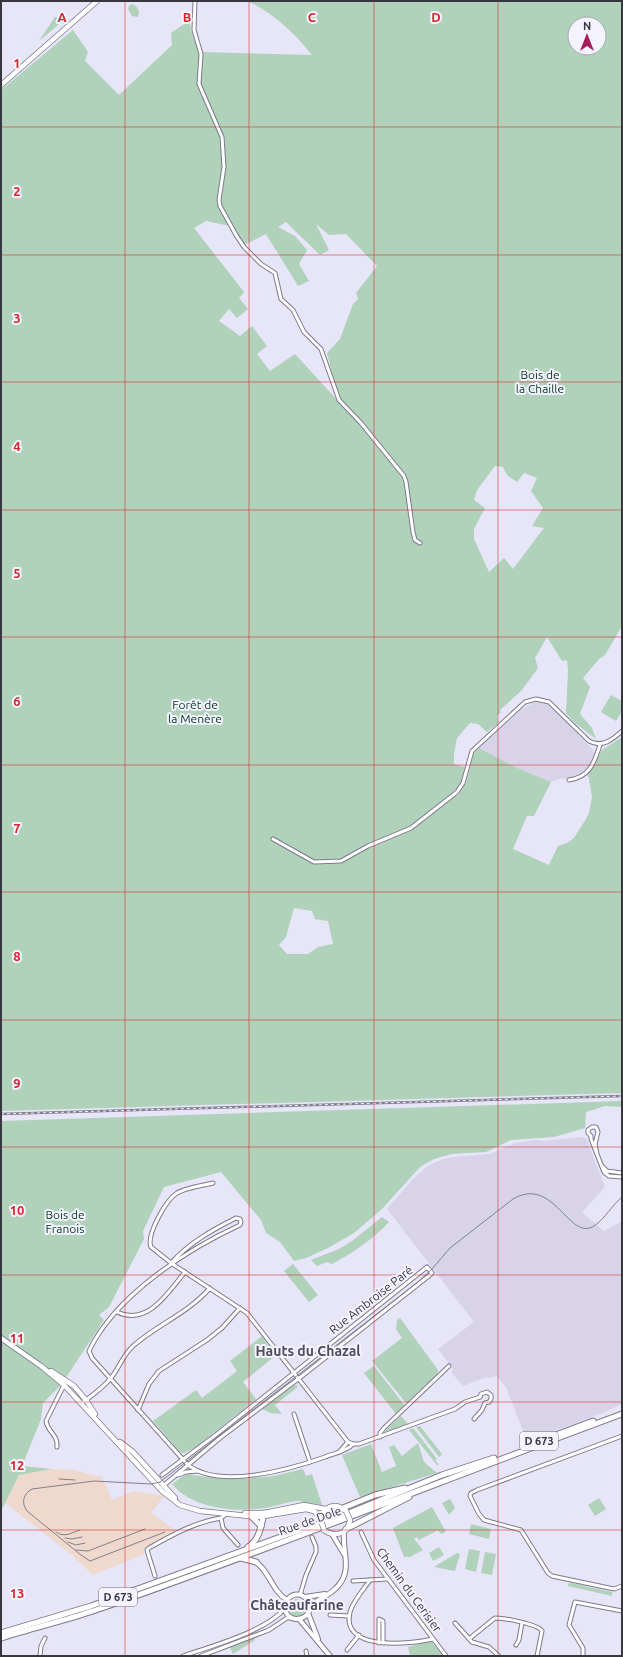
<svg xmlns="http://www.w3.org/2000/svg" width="623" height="1657" font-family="Ubuntu,sans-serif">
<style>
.industrial{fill:#eed9cc}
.medical{fill:#d8d3e9}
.green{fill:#b0d1ba;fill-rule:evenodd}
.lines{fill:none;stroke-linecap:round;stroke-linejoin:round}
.minor-casing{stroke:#7c7a8c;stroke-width:5}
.tertiary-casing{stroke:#7c7a8c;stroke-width:6}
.secondary-casing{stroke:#7c7a8c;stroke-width:6}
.primary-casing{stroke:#7c7a8c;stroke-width:7}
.minor{stroke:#fff;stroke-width:3}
.tertiary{stroke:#fff;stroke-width:4}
.secondary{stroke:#fff;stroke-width:4.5}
.primary{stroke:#fff;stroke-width:5}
.tram{stroke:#82808d;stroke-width:1}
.rail-casing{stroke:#82808d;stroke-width:2.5}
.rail{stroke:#f4f3ff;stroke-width:1;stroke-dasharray:3;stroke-linecap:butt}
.secondary-bridge-casing{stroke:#7c7a8c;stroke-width:6;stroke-linecap:butt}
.secondary-bridge{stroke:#fff;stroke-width:4.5}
.grid{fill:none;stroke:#d62828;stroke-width:1;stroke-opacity:0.55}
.labels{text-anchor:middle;stroke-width:4;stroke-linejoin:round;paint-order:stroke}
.shield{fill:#f4f3ff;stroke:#706f79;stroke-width:1}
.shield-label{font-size:11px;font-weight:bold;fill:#38373f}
.park-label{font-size:12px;fill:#00391b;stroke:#f4f3ff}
.street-label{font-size:12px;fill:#38373f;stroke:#f4f3ff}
.quarter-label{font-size:14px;font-weight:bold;fill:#504e5e;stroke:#f4f3ff}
.grid-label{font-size:13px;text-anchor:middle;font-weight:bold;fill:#d62828;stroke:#f4f3ff;stroke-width:4;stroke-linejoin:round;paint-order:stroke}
</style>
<rect width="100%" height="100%" fill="#e7e5f8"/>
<!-- industrial -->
<polygon class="industrial" points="52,1469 73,1470 102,1477 112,1500 134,1491 164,1496 151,1513 176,1531 143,1549 144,1554 93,1575 71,1554 5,1503 19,1475"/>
<!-- medical -->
<g class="medical">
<polygon points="536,702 550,705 593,750 594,755 587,771 581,776 573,779 562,778 551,782 515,767 479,748 507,721 523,708"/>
<polygon points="582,1137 585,1138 587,1140 605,1187 582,1212 604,1231 622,1221 622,1404 602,1413 527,1441 506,1387 497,1376 481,1379 463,1386 451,1372 453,1369 438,1349 474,1322 387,1209 414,1178 429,1165 443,1159 453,1157 490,1154 515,1143 535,1140 543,1141"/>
</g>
<!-- green -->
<g class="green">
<path d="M247 1H622V626L605 655 599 659 583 678 590 687 580 714 592 728 596 739 575 723 566 713 568 671 567 660 562 661 547 637 535 658 538 668 522 690 500 710 501 712 497 716 498 723 487 732 478 724 470 723 457 738 454 754V764L465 767C463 777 460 787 451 793L458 796 466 783 474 753 479 748 515 767 551 782 534 816H527L513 849 549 865 558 846 567 843 574 838 586 819 589 813 592 797 588 774 602 750 622 737V1093L1 1111V90L73 30 88 52 85 61 119 95 172 45 171 33 190 20 191 31 200 54 203 52 312 55C297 35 270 10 247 1ZM575 24H599V48H575ZM206 221 230 226 244 245 266 234 298 286 309 281 299 264 307 250 295 236 278 227 286 222 320 255 329 250 316 224 329 235 346 234 377 266 356 293 358 299 353 304 340 339 327 353 339 402 295 354 270 371 257 354 267 346 252 326 240 336 219 321 229 309 237 318 248 309 239 298 244 292 194 228ZM495 466 503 467 507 475 517 482 524 473 537 478 531 491 543 508 532 526 544 528 513 569 504 558 489 572 474 539V529L485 508 474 500 477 490ZM294 908 312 911 315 919 328 921 333 944 318 947 308 954H287L279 945 286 937Z"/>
<polygon points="132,4 136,6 139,11 138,17 132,16 128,9 129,6"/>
<polygon points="55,17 64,20 39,41"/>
<polygon points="611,695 622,701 622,711 616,721 601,712"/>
<polygon points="622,1101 622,1107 605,1106 586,1112 585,1128 554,1137 511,1140 486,1152 452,1154 434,1159 420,1167 382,1209 354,1233 328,1248 306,1258 294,1261 280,1242 266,1233 261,1220 221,1172 164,1187 143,1231 144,1239 109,1307 99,1315 104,1320 61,1385 43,1403 41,1419 22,1466 52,1469 19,1475 1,1511 1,1121"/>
<path d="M382 1217 389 1222C372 1240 354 1252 332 1264L327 1262 317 1266 311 1260 339 1249 352 1241Z"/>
<polygon points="293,1264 318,1295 309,1302 284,1271"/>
<polygon points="400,1318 438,1370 438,1374 406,1403 372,1361 402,1338 396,1329 397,1320"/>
<polygon points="262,1336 275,1356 243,1382 256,1399 196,1447 184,1453 180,1452 153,1421 196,1390 202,1398 237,1371 230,1361"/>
<polygon points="374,1366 405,1406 396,1414 364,1373"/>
<polygon points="294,1385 299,1386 275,1405 282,1414 271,1413 262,1409"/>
<polygon points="401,1416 408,1424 384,1432"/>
<polygon points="420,1426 442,1454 439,1457 416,1427"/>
<polygon points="413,1428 437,1459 435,1460 439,1465 437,1465 409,1430"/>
<polygon points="418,1443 424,1462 437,1473 360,1497 342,1455 371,1444 382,1472 396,1466 389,1447 394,1445 402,1456"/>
<path d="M303 1469 306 1476 312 1474 322 1505C314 1504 305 1502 298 1501 289 1501 274 1507 264 1508 235 1513 191 1508 172 1484L186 1474 206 1477 243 1479 274 1476Z"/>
<polygon points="599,1498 606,1509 595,1516 588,1505"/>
<polygon points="450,1499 455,1508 449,1515 442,1503"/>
<polygon points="432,1507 446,1532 441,1534 438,1530 419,1540 417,1537 414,1539 423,1550 410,1557 404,1557 393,1528"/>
<polygon points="471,1524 491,1529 489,1539 469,1534"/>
<polygon points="439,1547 444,1555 433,1561 429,1553"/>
<polygon points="469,1549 480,1551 476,1572 465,1569"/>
<polygon points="485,1552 496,1554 492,1575 481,1573"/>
<polygon points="457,1553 460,1554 455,1571 434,1567"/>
<polygon points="571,1583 612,1592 612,1596 568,1586 568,1584"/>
<path d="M296 1599 305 1602 307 1606 303 1614C296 1618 288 1616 287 1607L290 1602Z"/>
<polygon points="254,1638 255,1640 233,1654 230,1647"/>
<polygon points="431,1641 443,1656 410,1656 408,1647"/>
</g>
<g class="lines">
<defs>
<g id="minor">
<polyline points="195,1 194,30 201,54 199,84 222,137 224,167 219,200 220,206 236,235 244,247 261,264 275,273 281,299 293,310 304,332 321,349 339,400 361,423 404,476 406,482 413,532 415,540 420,543"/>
<path d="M569 780C590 777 594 763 600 745"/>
<path d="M273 839 314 862 341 861 368 846 411 828 457 792 463 783 472 751 525 702 536 699 549 702 589 741C602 748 612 740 622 731"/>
<polyline points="597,1154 595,1144 598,1132 596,1127 592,1127 588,1130 588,1133 591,1136 591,1139 604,1172 609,1176 622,1177"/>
<polyline points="602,1166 607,1171 622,1173"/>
<path d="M213 1183C202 1186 187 1187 177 1193 166 1200 146 1235 151 1247L171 1263 247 1313 348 1442 353 1444H359L455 1409 465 1402 480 1397"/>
<path d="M171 1263C189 1243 212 1230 236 1218L240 1219 241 1222 240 1225C186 1250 115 1296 89 1351L92 1358 188 1465C220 1490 291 1469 325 1457 334 1453 346 1452 353 1444"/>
<path d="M117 1312C148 1327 169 1291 185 1272"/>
<path d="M82 1403C91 1396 103 1388 110 1379 119 1369 122 1356 133 1346 158 1324 187 1314 210 1288"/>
<polyline points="138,1410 149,1384 159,1371 207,1340 222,1328 240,1308"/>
<polyline points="294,1414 310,1462"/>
<polyline points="474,1419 482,1410 485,1403 489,1402 491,1399 491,1395 487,1392 481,1394 480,1397"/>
<polyline points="622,1436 477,1490 471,1493 470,1496 479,1514 484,1520 521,1530 548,1573 552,1576 614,1589 622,1586"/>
<polyline points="380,1437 380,1433 384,1428 449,1366"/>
<path d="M57 1447C58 1434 48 1433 46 1421L64 1385"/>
<polyline points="340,1451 348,1442"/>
<polyline points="162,1475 217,1434 427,1267 432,1273 430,1275 302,1376 220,1438 163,1486"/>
<polyline points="178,1475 186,1472 198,1471"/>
<polyline points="226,1514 221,1518 223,1528 238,1545"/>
<polyline points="361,1532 374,1560 446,1656"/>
<path d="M155 1576 147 1550 149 1548C172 1535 195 1522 221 1518"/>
<path d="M370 1580C364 1589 353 1601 350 1612 340 1652 412 1644 433 1639"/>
<polyline points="353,1581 387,1579"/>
<polyline points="300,1595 306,1575 316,1552 316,1547 312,1537"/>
<polyline points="330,1615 349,1616"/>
<polyline points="455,1623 472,1642 489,1647 499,1656"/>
<path d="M469 1639 495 1618C504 1618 538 1624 542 1631L537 1656"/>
<polyline points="379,1643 379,1619 383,1621 383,1643"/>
<polyline points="516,1645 519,1640 522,1623"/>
<polyline points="347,1650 359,1635"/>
<polyline points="306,1651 307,1656"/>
<polyline points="40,1656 41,1646 45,1638"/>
<path d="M183 1656C212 1646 267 1631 285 1608"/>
<polyline points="201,1656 269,1630 287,1618 292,1618"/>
<polyline points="583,1656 583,1648 569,1625 575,1602 622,1611"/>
</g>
<g id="tertiary">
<polyline points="332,1534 344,1554"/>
<path d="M256 1562C270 1572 272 1591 287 1600"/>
<polyline points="305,1597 325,1594"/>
<path d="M310 1608 308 1600C292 1583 275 1610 292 1618 296 1620 300 1619 304 1617 310 1613 311 1606 317 1601 323 1597 330 1594 335 1589 354 1572 342 1553 344 1532"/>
<polyline points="308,1613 318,1639"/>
<polyline points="299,1619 330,1656"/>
</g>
<g id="secondary">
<polyline points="1,85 97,1"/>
<polyline points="1,1338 41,1366 64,1385 162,1491 180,1505 200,1511 258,1517 306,1509 314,1511 321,1518"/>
<polyline points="51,1371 74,1386 86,1400 95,1414"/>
<polyline points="120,1442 133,1452 175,1498"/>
<polyline points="245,1513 264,1513 304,1505 326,1509"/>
<path d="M321 1520C323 1507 335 1501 346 1511"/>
<path d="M324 1530C335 1538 348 1534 350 1520"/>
</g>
<g id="primary">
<polyline points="537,1442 593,1421"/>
<polyline points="343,1508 375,1495 405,1488"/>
<polyline points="252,1517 261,1526"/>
<polyline points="346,1529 409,1497"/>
<path d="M248 1547C260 1540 261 1525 264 1513"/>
<polyline points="241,1558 256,1562"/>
<polyline points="1,1633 91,1606 286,1535 339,1517 442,1475 494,1458"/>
<path d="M1 1638C32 1628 63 1621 93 1611 271 1549 446 1479 622 1414"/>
</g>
</defs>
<!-- minor casing -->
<use href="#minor" class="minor-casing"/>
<!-- tertiary casing -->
<use href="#tertiary" class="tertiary-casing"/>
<!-- secondary casing -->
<use href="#secondary" class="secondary-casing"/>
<!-- primary casing -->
<use href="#primary" class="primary-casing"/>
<!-- minor -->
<use href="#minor" class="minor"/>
<!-- tertiary -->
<use href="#tertiary" class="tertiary"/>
<!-- secondary -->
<use href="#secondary" class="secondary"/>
<!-- primary -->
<use href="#primary" class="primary"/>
<!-- tram -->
<g class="tram">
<polyline points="59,1479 75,1480"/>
<path d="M56 1532C64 1538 71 1533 80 1530"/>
<path d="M165 1532 90 1561 81 1555 27 1511C21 1503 23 1494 32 1489L94 1481 151 1484 160 1482 418 1282 432 1269 450 1248 513 1199C554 1175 569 1242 594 1226 605 1219 612 1205 622 1197"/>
<polyline points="65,1538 72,1539 82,1537"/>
<polyline points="68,1542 76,1545 85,1543"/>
<polyline points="76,1550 88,1551 145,1529"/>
</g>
<defs>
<polyline id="rail" points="1,1114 622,1096"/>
</defs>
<!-- rail casing -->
<use href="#rail" class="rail-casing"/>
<!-- rail -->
<use href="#rail" class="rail"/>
<defs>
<g id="secondary-bridge">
<polyline points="346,1511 350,1520"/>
<polyline points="321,1520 324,1530"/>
</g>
</defs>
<!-- secondary-bridge casing -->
<use href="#secondary-bridge" class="secondary-bridge-casing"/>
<!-- secondary-bridge -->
<use href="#secondary-bridge" class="secondary-bridge"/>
</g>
<!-- grid -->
<path class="grid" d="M125 1V1656M249 1V1656M374 1V1656M498 1V1656M1 127H622M1 255H622M1 382H622M1 510H622M1 637H622M1 765H622M1 892H622M1 1020H622M1 1147H622M1 1275H622M1 1402H622M1 1530H622"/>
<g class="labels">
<!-- shield labels -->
<g class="shield">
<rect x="520" y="1432" width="38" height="18" rx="3"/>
<rect x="99" y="1588" width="38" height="18" rx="3"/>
</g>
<g class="shield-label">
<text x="539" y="1445">D 673</text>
<text x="118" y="1601">D 673</text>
</g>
<!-- park labels -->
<g class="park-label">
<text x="540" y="379">Bois de<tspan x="540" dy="14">la Chaille</tspan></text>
<text x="195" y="709">Forêt de<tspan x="195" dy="14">la Menère</tspan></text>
<text x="65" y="1219">Bois de<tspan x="65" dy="14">Franois</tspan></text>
</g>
<!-- street labels -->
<g class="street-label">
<text transform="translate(371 1300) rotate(-38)" y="4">Rue Ambroise Paré</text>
<text transform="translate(310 1521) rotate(-19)" y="4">Rue de Dole</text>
<text transform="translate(409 1590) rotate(54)" y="4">Chemin du Cerisier</text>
</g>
<!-- quarter labels -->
<g class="quarter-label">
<text x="308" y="1356">Hauts du Chazal</text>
<text x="297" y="1610">Châteaufarine</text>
</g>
</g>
<g class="grid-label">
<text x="62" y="22">A</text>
<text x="187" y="22">B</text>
<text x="312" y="22">C</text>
<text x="436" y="22">D</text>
<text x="17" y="68">1</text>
<text x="17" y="196">2</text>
<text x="17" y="323">3</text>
<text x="17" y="451">4</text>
<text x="17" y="578">5</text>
<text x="17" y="706">6</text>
<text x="17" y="833">7</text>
<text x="17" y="961">8</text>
<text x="17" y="1088">9</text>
<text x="17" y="1215">10</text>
<text x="17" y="1343">11</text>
<text x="17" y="1470">12</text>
<text x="17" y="1598">13</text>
</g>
<!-- border -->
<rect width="623" height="1657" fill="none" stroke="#38373f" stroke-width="4"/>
<!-- north arrow -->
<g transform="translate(587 36)"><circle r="19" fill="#f4f3ff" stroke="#a9a8b2"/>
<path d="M0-3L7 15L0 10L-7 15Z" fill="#a91a58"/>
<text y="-6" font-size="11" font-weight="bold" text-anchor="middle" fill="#38373f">N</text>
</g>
</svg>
